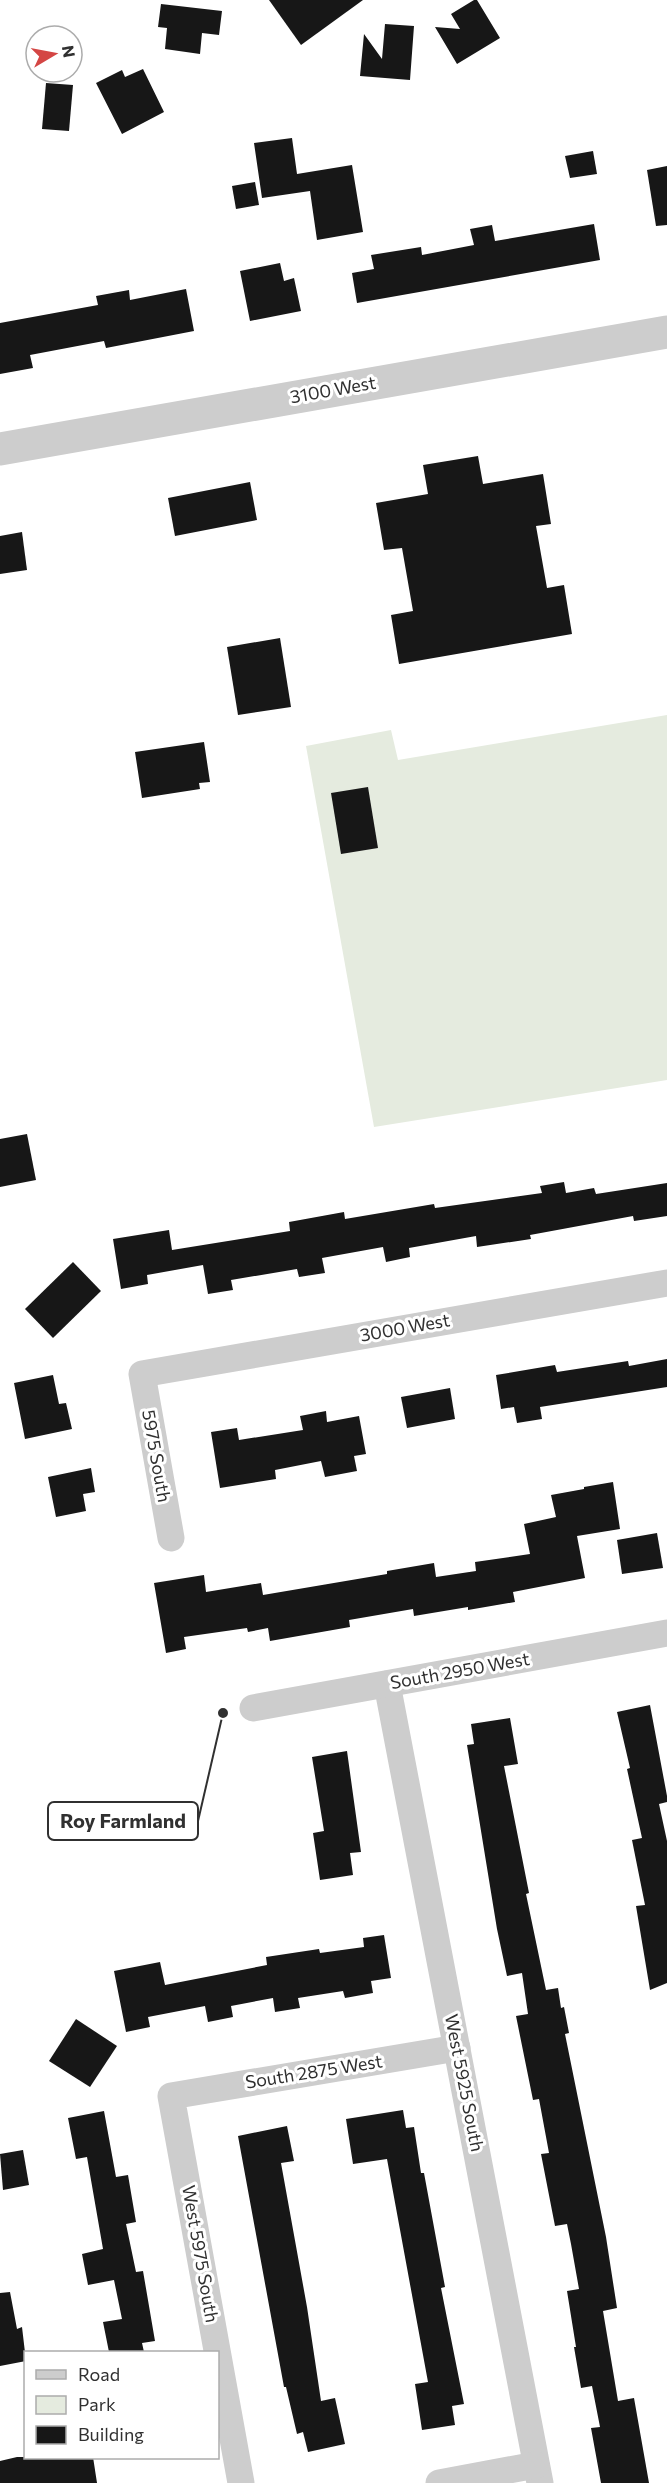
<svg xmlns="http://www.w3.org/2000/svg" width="667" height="2483" font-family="Commissioner,sans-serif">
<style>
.green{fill:#e5ebdf}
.building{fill:#171717}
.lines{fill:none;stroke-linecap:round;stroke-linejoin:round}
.minor{stroke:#cdcdcd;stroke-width:27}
.tertiary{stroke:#cdcdcd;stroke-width:33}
.labels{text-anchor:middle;stroke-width:6;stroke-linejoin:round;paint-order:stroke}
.street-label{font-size:18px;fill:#303030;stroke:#fff}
.leader{fill:none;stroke:#303030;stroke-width:2}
.callout-dot{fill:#303030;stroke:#fff;stroke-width:2}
.callout{fill:#fff;stroke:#303030;stroke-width:2}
.callout-label{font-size:20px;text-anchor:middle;font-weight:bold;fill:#303030}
</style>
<rect width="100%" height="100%" fill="#fff"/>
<!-- green -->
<polygon class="green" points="667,715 667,1080 374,1127 306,746 391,730 398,760"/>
<!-- building -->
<g class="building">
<polygon points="269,0 363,0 301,45"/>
<polygon points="474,0 477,0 500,38 457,64 435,27 460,29 451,14"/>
<polygon points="161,4 222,11 219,35 202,33 200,54 165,49 167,28 158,27"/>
<polygon points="385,24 414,26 410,80 360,76 364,34 382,59"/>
<polygon points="143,69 164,112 122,134 96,83 122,70 125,77"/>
<polygon points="46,83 73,85 69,131 42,129"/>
<polygon points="292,138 297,174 352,165 363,232 317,240 310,191 262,198 254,143"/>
<polygon points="593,151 597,174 570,178 565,156"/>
<polygon points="667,166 667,225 656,226 647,170"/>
<polygon points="255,182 259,205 236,209 232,186"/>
<polygon points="594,224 600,260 357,303 352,273 374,269 371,255 421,247 422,255 474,245 470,229 492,225 495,241"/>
<polygon points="280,263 284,281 294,278 301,311 250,321 240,271"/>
<polygon points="186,289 194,331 106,348 104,341 30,355 33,368 0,374 0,323 98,305 96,296 129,290 130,300"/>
<polygon points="478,456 483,484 543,474 551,524 536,526 547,588 564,585 572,634 399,664 391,615 413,611 402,548 384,550 376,503 428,494 423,465"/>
<polygon points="250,482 257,520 175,536 168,498"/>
<polygon points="22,532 27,570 0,574 0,536"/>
<polygon points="280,638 291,707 238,715 227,647"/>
<polygon points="204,742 210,782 199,783 200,789 142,798 135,752"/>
<polygon points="368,787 378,848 341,854 331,793"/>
<polygon points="27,1134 36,1180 0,1187 0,1139"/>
<polygon points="564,1182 566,1193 594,1188 596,1194 667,1183 667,1216 634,1221 633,1216 530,1235 531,1239 477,1247 476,1236 409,1248 410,1257 386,1262 383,1247 322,1258 325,1273 299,1277 297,1269 231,1280 233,1290 208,1294 203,1265 147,1275 148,1284 121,1289 113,1239 169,1230 172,1250 290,1231 289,1222 344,1212 345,1219 434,1204 435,1208 542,1193 540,1186"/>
<polygon points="73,1262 101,1291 53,1338 25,1309"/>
<polygon points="667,1359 667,1387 540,1407 542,1419 517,1423 514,1407 501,1409 496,1375 555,1365 557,1372 628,1361 629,1366"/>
<polygon points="53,1375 59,1404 66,1403 72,1429 25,1439 14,1383"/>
<polygon points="450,1388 455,1419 407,1428 401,1397"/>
<polygon points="326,1411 327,1422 359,1416 366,1454 354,1456 357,1471 325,1477 321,1461 275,1470 276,1479 220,1488 211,1432 237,1428 239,1440 303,1430 300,1416"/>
<polygon points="91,1468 95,1492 83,1494 86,1511 56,1517 48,1477"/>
<polygon points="613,1482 620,1529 577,1536 585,1578 513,1592 515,1602 468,1610 468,1607 414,1616 413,1609 349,1620 350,1627 270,1641 268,1628 248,1632 247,1628 184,1637 186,1649 166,1653 154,1583 204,1575 206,1592 261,1583 263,1595 387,1574 387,1571 434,1563 436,1577 476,1571 475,1562 530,1554 524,1524 556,1517 551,1495 584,1489 584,1487"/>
<polygon points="657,1533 663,1568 622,1574 617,1540"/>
<polygon points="650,1705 667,1796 667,1802 659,1804 667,1841 667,1983 650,1990 636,1906 645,1905 632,1840 642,1838 627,1769 630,1768 617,1712"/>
<polygon points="510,1718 518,1764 504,1766 529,1893 526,1894 546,1990 558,1988 561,2008 564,2007 569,2033 565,2034 606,2237 617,2308 603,2311 618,2401 634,2398 649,2483 601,2483 591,2428 600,2427 592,2386 581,2388 574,2347 576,2347 567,2291 579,2289 571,2244 567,2224 555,2226 541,2154 549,2153 539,2099 533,2100 516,2016 528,2014 522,1973 507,1976 497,1929 467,1745 474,1744 471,1724"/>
<polygon points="347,1751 361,1852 350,1853 353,1875 320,1880 313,1833 324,1831 312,1757"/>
<polygon points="384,1935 391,1978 371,1981 373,1993 345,1998 343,1991 298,1998 300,2008 275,2012 273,1998 231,2006 233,2017 208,2022 205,2006 148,2017 150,2027 126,2032 114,1971 160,1962 165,1985 267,1965 266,1957 319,1949 320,1953 364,1947 363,1938"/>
<polygon points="76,2019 117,2046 90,2087 49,2061"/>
<polygon points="403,2110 406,2128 414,2127 421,2173 424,2173 445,2287 441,2288 464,2404 452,2406 455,2425 422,2430 415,2384 428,2382 387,2159 353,2164 346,2119"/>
<polygon points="104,2111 116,2177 128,2175 136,2222 126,2224 136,2272 143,2271 155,2341 142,2343 144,2352 109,2352 103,2322 122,2319 114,2280 88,2285 82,2254 103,2249 87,2157 76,2159 68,2118"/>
<polygon points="287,2126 294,2161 281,2163 307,2307 321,2401 335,2398 345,2444 308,2452 303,2432 297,2434 286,2387 284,2387 238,2136"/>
<polygon points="23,2150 29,2185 3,2190 0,2154"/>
<polygon points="10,2292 17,2329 22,2327 26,2361 0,2366 0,2293"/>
<polygon points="17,2457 93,2457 97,2483 0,2483 0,2461"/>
</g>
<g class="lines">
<!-- minor -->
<g class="minor">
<polyline points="171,1538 142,1374 667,1283"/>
<polyline points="387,1684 540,2483"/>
<polyline points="253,1708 667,1633"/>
<polyline points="241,2483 171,2096 457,2048"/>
<polyline points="439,2483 536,2465"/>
</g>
<!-- tertiary -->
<polyline class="tertiary" points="0,449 667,332"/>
</g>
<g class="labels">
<!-- street labels -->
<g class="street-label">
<text transform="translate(333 390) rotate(-10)" y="6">3100 West</text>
<text transform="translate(405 1328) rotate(-10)" y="6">3000 West</text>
<text transform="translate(156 1456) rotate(80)" y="6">5975 South</text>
<text transform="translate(460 1671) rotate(-10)" y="6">South 2950 West</text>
<text transform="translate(314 2072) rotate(-9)" y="6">South 2875 West</text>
<text transform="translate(464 2083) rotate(79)" y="6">West 5925 South</text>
<text transform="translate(200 2254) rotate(80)" y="6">West 5975 South</text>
</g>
</g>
<!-- callouts -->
<path class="leader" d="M223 1713L198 1821"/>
<circle class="callout-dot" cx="223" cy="1713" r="6"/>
<rect class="callout" x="48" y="1802" width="150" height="38" rx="6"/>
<g class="callout-label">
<text x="123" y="1828">Roy Farmland</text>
</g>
<!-- legend -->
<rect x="24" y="2351" width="195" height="108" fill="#ffffff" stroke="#acacac" stroke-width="1.5"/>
<rect x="36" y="2370" width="30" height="9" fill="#cdcdcd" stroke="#acacac" stroke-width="1.5"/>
<text x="78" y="2381" font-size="18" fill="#303030">Road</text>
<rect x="36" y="2396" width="30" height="18" fill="#e5ebdf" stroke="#acacac" stroke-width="1.5"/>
<text x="78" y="2411" font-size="18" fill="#303030">Park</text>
<rect x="36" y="2426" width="30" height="18" fill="#171717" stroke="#acacac" stroke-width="1.5"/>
<text x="78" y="2441" font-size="18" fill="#303030">Building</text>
<!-- north arrow -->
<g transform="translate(54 54) rotate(80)"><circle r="28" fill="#ffffff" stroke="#acacac" stroke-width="1.5"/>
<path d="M0-4.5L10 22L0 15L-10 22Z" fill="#d44644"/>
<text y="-9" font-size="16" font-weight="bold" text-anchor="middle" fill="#303030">N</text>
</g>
</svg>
